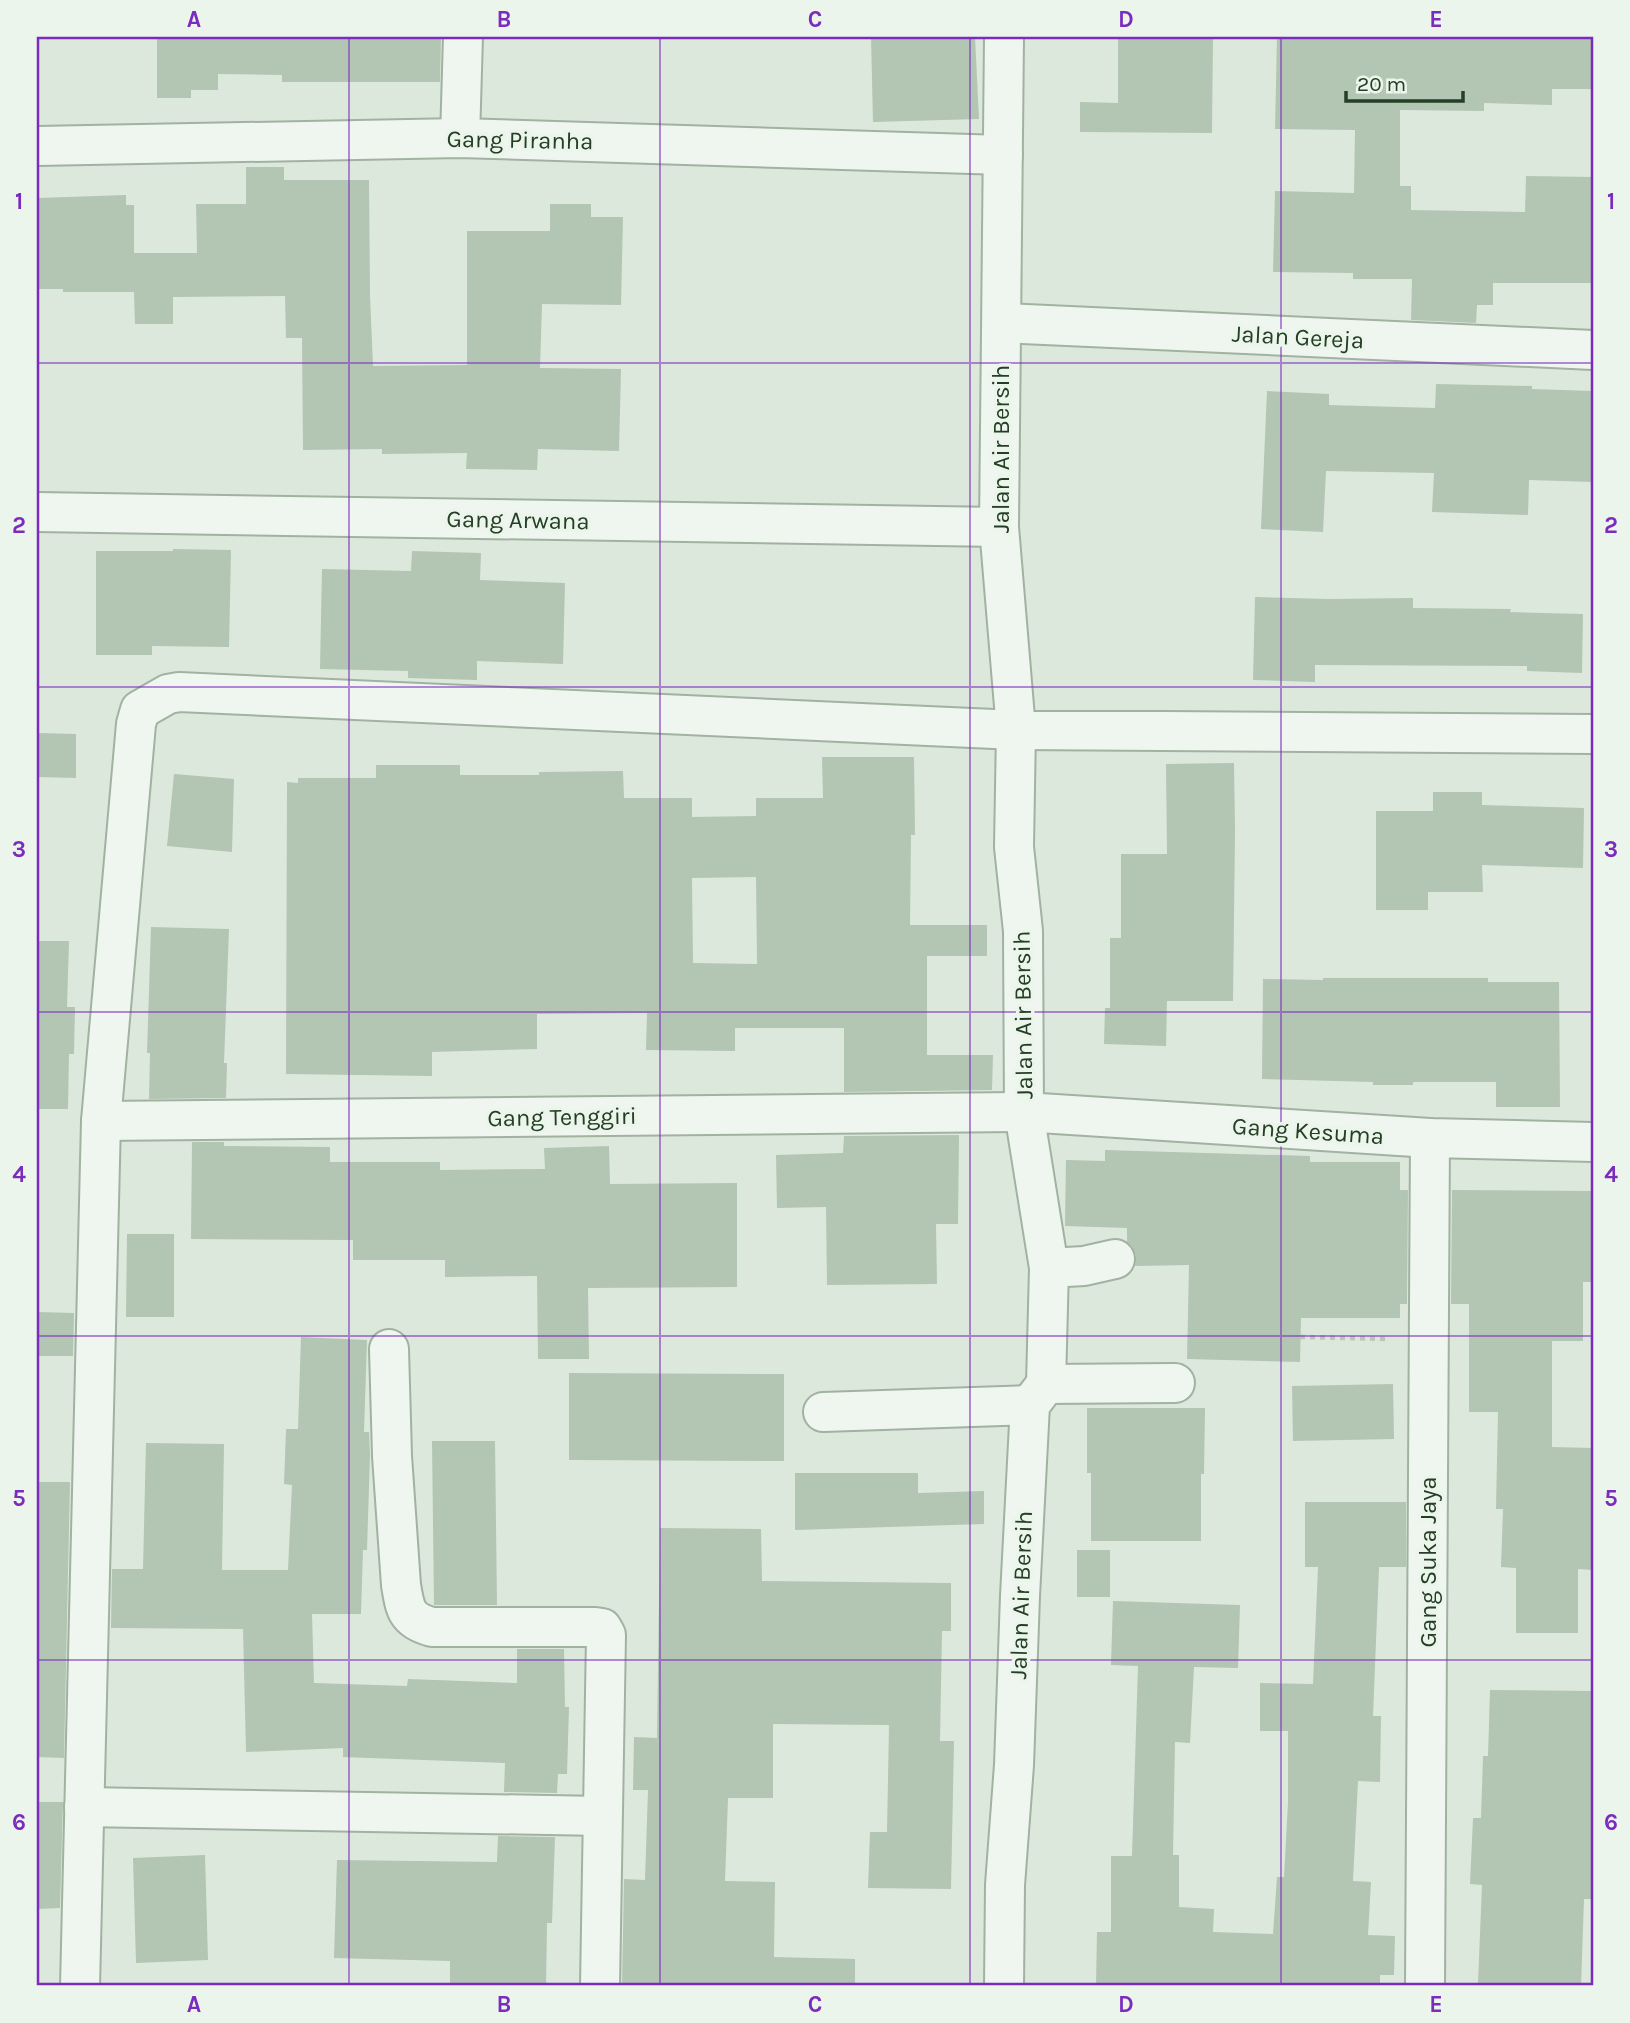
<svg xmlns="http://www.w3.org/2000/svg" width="1630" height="2023" font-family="Karla,sans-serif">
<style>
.building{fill:#b3c5b3;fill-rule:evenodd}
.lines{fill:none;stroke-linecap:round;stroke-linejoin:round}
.minor-casing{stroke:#a1b2a1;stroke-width:42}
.path{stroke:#bac6ba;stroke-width:4.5;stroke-dasharray:5 5;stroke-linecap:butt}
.minor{stroke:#eff6ef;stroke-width:38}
.grid{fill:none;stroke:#7b2cbf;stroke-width:2;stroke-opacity:0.55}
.labels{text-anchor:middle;stroke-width:7;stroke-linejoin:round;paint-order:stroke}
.street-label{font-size:24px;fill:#243f25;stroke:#ecf5eb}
.neatline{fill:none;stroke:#7b2cbf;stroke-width:2.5}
.grid-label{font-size:23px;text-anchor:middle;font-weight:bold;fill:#7b2cbf}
</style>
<rect width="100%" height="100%" fill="#dce8dc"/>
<!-- building -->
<g class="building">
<polygon points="157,37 441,37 440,82 282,82 282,75 218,74 218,90 191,90 191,98 157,98"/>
<polygon points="871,37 975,37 979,119 873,122"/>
<polygon points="1118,37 1213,37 1212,133 1080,132 1080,102 1118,103"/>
<polygon points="1277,37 1501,39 1501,37 1593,37 1593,89 1552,89 1552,105 1484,103 1484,111 1400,110 1400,186 1411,186 1411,210 1525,212 1526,176 1593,177 1593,283 1493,283 1493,305 1477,305 1476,323 1411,320 1412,279 1353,279 1353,273 1273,272 1275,191 1354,193 1355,130 1275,129"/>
<polygon points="246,167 284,167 284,180 369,180 370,296 373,366 467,365 467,231 550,231 550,204 591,204 591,217 623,217 621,305 542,304 540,368 621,369 619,451 538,449 537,470 466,469 467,453 382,454 382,449 303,450 302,338 286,338 285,296 173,297 173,324 135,324 134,292 63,292 63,289 37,289 37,198 126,195 126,205 134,205 134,253 197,253 196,204 246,204"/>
<polygon points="1436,384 1532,386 1532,389 1593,391 1593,482 1529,480 1528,515 1432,512 1434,473 1326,471 1323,532 1261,529 1267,391 1329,394 1329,405 1435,408"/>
<polygon points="173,549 231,550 229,647 152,646 152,655 96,655 96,551 173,551"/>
<polygon points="412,551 481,553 480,580 565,583 563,664 477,661 477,680 408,678 408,671 320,669 322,569 411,571"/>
<polygon points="1255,597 1329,599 1413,598 1413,608 1511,609 1510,612 1583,614 1582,673 1527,671 1527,666 1315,665 1315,682 1253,680"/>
<polygon points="37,733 76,734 76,778 37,777"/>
<path d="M822 757H914L915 835H911L910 925H987V956H927V1055H993L992 1090 844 1092V1028H735V1051L646 1050 647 1013 537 1014V1049L432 1052V1076L286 1074 287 782 298 783V778H376V765H460V775H539V772L623 771 624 798H692V817L756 816V798H823ZM756 877 757 964 693 963 692 878Z"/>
<polygon points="1234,763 1235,831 1233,1001 1167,1001 1166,1046 1104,1044 1105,1008 1110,1008 1110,938 1121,938 1121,854 1167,854 1166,764"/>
<polygon points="174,774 234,779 232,852 167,846"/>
<polygon points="1433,792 1482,792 1482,805 1584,808 1583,868 1482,865 1483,892 1428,892 1428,910 1376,910 1376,811 1433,811"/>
<polygon points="151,927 229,929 224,1063 227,1063 226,1098 149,1099 150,1053 147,1053"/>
<polygon points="37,941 69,941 67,1007 75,1007 74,1054 69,1054 68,1109 37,1109"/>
<polygon points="1323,978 1488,978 1488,982 1559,982 1560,1107 1496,1107 1496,1082 1413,1082 1413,1085 1373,1085 1373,1082 1262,1079 1263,979 1323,980"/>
<polygon points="959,1135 958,1224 936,1224 937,1284 827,1285 826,1207 777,1208 776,1155 843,1153 844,1136"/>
<polygon points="192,1142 224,1142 224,1146 330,1147 330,1162 440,1162 440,1170 545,1169 544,1148 609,1146 610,1184 737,1183 737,1287 588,1288 589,1359 538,1359 537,1276 445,1277 445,1260 353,1260 353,1240 191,1239"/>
<polygon points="1105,1150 1310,1156 1310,1162 1400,1162 1400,1190 1408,1190 1407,1304 1400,1304 1400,1318 1301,1318 1300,1362 1187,1359 1189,1265 1135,1266 1136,1255 1131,1245 1127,1242 1127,1228 1065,1226 1066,1160 1105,1161"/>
<polygon points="1452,1190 1593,1191 1593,1282 1583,1282 1583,1341 1552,1341 1552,1447 1593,1448 1593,1570 1578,1569 1578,1633 1516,1633 1516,1568 1501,1567 1503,1509 1496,1509 1498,1412 1469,1412 1469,1304 1451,1304"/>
<polygon points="127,1234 174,1234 174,1317 126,1317"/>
<polygon points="37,1312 74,1313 73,1356 37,1356"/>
<polygon points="301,1337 367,1340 364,1432 369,1432 370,1455 367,1550 363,1550 361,1614 312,1614 314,1683 407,1686 408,1679 517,1683 517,1649 564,1649 565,1707 569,1707 567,1774 558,1774 557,1793 504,1792 505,1763 343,1757 343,1748 246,1752 243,1629 111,1628 112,1569 143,1569 146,1443 224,1444 222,1570 288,1570 292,1485 284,1484 286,1429 298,1429"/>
<polygon points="569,1373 784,1374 784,1461 569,1460"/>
<polygon points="1393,1384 1394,1439 1293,1441 1292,1386"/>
<polygon points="1087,1408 1205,1408 1204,1474 1201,1474 1201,1541 1091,1541 1091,1473 1087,1473"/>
<polygon points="432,1441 495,1441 497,1605 434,1605"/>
<polygon points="795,1473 918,1473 918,1493 984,1491 984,1524 795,1530"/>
<polygon points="37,1482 70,1482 64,1758 37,1757"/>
<polygon points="1305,1502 1406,1502 1406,1567 1379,1567 1373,1716 1381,1716 1380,1782 1358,1781 1353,1881 1371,1882 1368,1935 1395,1936 1394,1975 1380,1975 1380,1986 1096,1986 1097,1932 1111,1932 1111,1856 1132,1856 1138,1666 1111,1665 1113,1601 1240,1605 1238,1668 1194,1667 1190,1743 1175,1742 1173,1855 1179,1855 1179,1907 1214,1909 1213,1932 1273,1934 1277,1877 1284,1877 1288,1803 1288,1731 1260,1731 1260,1683 1313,1684 1318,1567 1305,1567"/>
<polygon points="660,1528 761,1529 762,1581 951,1583 951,1631 942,1631 940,1741 954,1741 951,1889 868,1888 870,1832 887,1832 889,1725 773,1724 773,1798 728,1798 725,1881 775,1882 774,1957 855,1959 855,1986 622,1986 624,1879 645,1880 648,1790 633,1790 634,1737 657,1738"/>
<rect x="1077" y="1550" width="33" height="47"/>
<polygon points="1490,1690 1593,1691 1593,1899 1584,1899 1581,1986 1478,1983 1482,1885 1470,1884 1473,1818 1481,1818 1483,1756 1488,1756"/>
<polygon points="37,1802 63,1802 60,1908 37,1909"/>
<polygon points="498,1836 555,1837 552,1923 547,1923 546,1986 450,1986 450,1961 334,1958 337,1860 497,1862"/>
<polygon points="205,1855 208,1960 136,1963 133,1858"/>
</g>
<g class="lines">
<defs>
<g id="minor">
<polyline points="460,138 463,37"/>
<polyline points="37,146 460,138 1003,155"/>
<polyline points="1002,323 1593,350"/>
<polyline points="37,512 999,527"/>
<polyline points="101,1121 1024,1112 1430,1138 1593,1142"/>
<polyline points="1049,1268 1084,1266 1115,1259"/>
<path d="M389 1349 392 1456 401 1585C405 1609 406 1620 432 1627H595L602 1628 606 1635 600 1986"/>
<polyline points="1046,1384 1175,1383"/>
<polyline points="823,1412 1030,1405"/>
<polyline points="84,1807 602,1816"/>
<polyline points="80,1986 101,1121 136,724 140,710 168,694 179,692 1016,730 1593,734"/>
<polyline points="1004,1986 1005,1885 1014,1765 1020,1596 1030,1405 1046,1384 1049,1268 1024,1112 1023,931 1014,847 1016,730 999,527 1004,37"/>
<polyline points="1425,1986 1430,1138"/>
</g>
</defs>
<!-- minor casing -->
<use href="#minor" class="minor-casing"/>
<!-- path -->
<polyline class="path" points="1300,1337 1390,1339"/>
<!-- minor -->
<use href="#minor" class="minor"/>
</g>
<!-- grid -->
<path class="grid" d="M349 37V1986M660 37V1986M970 37V1986M1281 37V1986M37 363H1593M37 687H1593M37 1012H1593M37 1336H1593M37 1660H1593"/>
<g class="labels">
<!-- street labels -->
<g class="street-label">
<text transform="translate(520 140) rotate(1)" y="8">Gang Piranha</text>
<text transform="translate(1298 337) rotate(3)" y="8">Jalan Gereja</text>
<text transform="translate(1001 449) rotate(-90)" y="8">Jalan Air Bersih</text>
<text transform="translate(518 520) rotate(1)" y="8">Gang Arwana</text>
<text transform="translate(1023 1015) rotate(-91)" y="8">Jalan Air Bersih</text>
<text transform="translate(562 1117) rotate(-1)" y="8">Gang Tenggiri</text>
<text transform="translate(1308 1131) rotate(4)" y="8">Gang Kesuma</text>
<text transform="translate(1428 1562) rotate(-90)" y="8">Gang Suka Jaya</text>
<text transform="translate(1021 1595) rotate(-88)" y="8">Jalan Air Bersih</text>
</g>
</g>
<!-- border -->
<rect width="1630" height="2023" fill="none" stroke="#ecf5eb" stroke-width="77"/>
<!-- scale -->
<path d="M1346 91v10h117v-10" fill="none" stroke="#243f25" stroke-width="3.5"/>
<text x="1357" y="91" font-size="21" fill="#243f25" stroke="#ecf5eb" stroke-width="5" paint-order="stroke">20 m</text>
<rect x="38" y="38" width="1554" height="1946" class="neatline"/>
<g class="grid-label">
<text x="194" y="27">A</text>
<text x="504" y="27">B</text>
<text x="815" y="27">C</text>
<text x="1126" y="27">D</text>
<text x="1436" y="27">E</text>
<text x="19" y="209">1</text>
<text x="1611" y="209">1</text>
<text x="19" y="533">2</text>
<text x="1611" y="533">2</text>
<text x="19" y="857">3</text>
<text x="1611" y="857">3</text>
<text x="19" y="1182">4</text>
<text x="1611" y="1182">4</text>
<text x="19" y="1506">5</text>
<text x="1611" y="1506">5</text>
<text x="19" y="1830">6</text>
<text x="1611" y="1830">6</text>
<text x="194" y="2012">A</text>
<text x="504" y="2012">B</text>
<text x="815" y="2012">C</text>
<text x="1126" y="2012">D</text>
<text x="1436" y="2012">E</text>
</g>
</svg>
